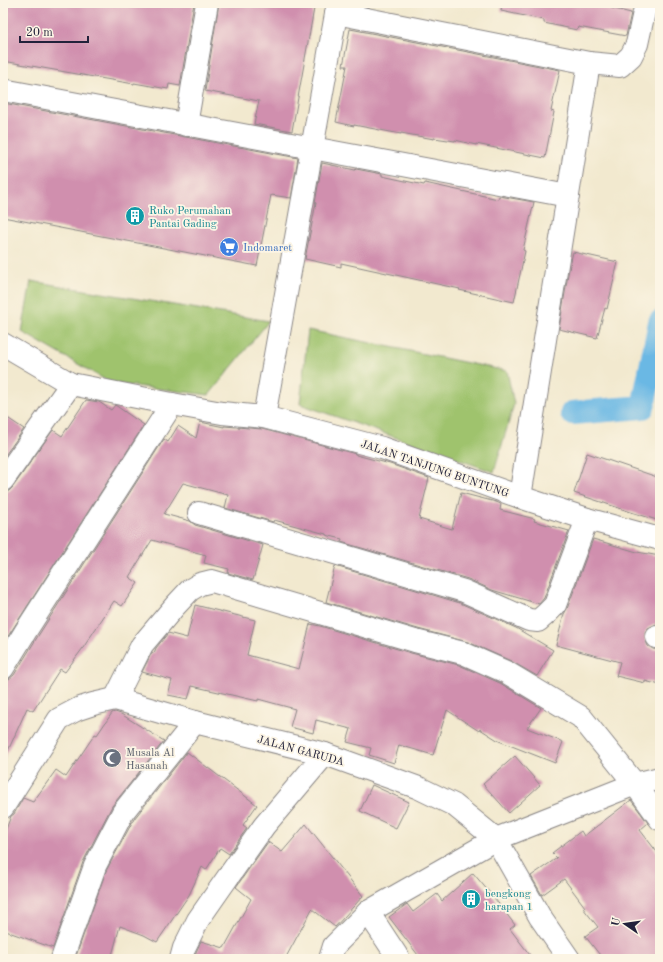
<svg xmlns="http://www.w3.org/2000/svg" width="663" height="962" font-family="'Old Standard TT',serif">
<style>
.green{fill:#9fc36d;stroke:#607254}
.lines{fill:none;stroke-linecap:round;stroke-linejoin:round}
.canal{stroke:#6ab8e4;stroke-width:24}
.building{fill:#d08fae}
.street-casing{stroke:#8a8685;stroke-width:24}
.street{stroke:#fff;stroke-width:22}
.labels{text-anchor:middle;stroke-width:3.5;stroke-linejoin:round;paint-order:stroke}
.culture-label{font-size:11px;fill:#0d838f;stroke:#fcf5e5;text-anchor:start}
.shop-label{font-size:11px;fill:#366cbe;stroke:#fcf5e5;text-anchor:start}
.street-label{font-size:11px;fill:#22223b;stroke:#fcf5e5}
.worship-label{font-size:11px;fill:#5b616d;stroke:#fcf5e5;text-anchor:start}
</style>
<rect width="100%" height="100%" fill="#fcf5e5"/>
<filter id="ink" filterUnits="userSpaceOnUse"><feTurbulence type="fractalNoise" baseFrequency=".025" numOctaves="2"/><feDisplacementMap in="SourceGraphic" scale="8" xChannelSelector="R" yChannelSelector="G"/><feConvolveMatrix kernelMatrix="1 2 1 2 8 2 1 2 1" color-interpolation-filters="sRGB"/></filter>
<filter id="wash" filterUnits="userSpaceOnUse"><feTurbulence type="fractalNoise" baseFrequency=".012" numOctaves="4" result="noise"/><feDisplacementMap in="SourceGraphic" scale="16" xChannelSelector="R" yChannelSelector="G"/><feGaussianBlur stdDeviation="0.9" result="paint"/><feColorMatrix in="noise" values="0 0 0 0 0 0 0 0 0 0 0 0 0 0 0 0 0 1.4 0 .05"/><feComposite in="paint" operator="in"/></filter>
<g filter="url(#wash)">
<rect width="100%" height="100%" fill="#f2e9cf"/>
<!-- green -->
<g class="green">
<polygon points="31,281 269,321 209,395 111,383 22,332"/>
<polygon points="308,330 507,371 514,404 494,472 300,404"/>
</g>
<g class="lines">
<!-- canal -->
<polyline class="canal" points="572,413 643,407 660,322"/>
</g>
<g id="blocks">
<!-- building -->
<g class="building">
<polygon points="3,3 194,3 180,86 169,84 168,89 134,83 134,84 3,61"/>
<polygon points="219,3 315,3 292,131 254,124 259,101 205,91"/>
<polygon points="502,3 612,3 611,8 631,13 626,36 578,27 577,30 544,23 544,20 501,11"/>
<polygon points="350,29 560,70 551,111 554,112 545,158 476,144 476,145 455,140 455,141 434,138 434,139 401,133 401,134 354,125 354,126 336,122 347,66 343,66"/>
<polygon points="3,103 298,158 291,198 271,195 257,266 3,217"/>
<polygon points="322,163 355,170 356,169 382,174 382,176 424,185 425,183 498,199 499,196 534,202 523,250 525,251 514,302 459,290 460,289 341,263 341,267 305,259 316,203 315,203"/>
<polygon points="573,252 618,262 607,309 605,308 597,338 559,329 568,274"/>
<polygon points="86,400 99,402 111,410 115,405 144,425 3,644 3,492 9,491 13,487 53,430 62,436"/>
<polygon points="3,415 24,429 3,458"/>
<polygon points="200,422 224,427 224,426 262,429 356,454 356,455 390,464 429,478 419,519 452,529 461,493 496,502 501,504 500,510 535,519 534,521 569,531 544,598 539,604 492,590 468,579 341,542 342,539 326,535 326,534 274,520 273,522 225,508 228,495 183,483 164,514 190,521 195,525 263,545 253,580 228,573 229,569 204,563 206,555 152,540 129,577 138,583 122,606 114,601 83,648 65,672 60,669 33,711 27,708 3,762 3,680 9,679 14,675 38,636 164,439 168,442 178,426 196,438"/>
<polygon points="587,453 660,478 660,521 631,512 574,493"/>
<polygon points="593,539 637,552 660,556 660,625 654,625 648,628 645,633 645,639 648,646 653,649 660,650 660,685 645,681 645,683 616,676 620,662 556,645 564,614 567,609"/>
<polygon points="335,566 460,603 516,628 553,650 537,676 511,661 468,642 418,629 326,602"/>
<polygon points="195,605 255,620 247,655 299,669 310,624 320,626 411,653 459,665 500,683 541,708 527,728 563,742 555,763 499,741 480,729 479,731 447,710 433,755 399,745 394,763 369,755 371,748 347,742 351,729 316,720 313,733 290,727 295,709 258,699 258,701 192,686 188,699 168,695 172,680 142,672 152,652 154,653 156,648 168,633 187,638"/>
<polygon points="115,712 121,714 164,741 112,806 83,862 53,948 3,930 3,837 11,816 14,814 23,798 33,802 56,770 66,777 95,734 97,735 112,713"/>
<polygon points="187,752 257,805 243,825 247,828 229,854 220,848 206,870 202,867 189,895 157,942 144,935 120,926 111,959 75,959 106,871 134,819"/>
<polygon points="515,756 540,785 509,813 483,784"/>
<polygon points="372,785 409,802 396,828 360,811"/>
<polygon points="631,800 648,823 640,830 660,856 660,959 603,959 585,936 598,927 583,908 585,907 564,879 542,895 531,876 557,858 552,853 581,831 584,836"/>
<polygon points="306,824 363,896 335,927 312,909 285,959 194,959 196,952 201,941 224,948 251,899 236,887 268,842 282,852"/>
<polygon points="473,873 495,899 515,925 510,929 533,959 421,959 389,917 407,904 413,912 437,894 442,901"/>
</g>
</g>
</g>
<g filter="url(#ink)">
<use href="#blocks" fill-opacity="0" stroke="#8a8685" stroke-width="1"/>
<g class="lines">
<defs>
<g id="street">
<polyline points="336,13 589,63 520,497"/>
<polyline points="589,63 620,66 631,56 637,44 646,3"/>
<polyline points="3,90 568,196"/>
<polyline points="186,125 207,3"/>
<polyline points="3,344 71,384 172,404 222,413 264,417 382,448 520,497 587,519 660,539"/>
<polyline points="264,417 338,3"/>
<polyline points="3,480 71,384"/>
<polyline points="199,513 464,591 529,620 538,621 546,614 555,605 587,519"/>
<polyline points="657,637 660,638"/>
<polyline points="3,668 27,629 172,404"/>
<polyline points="115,699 142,645 175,606 190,590 200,584 212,581 415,641 463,653 506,672 581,717 635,784 660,819"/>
<polyline points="3,807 59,719 78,709 93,704 115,699 195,722 325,754 419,788 454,805 496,839 540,917 569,959"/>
<polyline points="368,912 399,959"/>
<polyline points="62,959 95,866 123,812 195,722"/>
<polyline points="181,959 184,948 198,920 221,887 264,826 325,754"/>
<polyline points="330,959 334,946 368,912 496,839 635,784 660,778"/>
</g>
</defs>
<!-- street casing -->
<use href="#street" class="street-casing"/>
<!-- street -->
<use href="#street" class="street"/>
</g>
</g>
<!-- icons -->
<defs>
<symbol id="building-disc" viewBox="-11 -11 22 22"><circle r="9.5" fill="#0f9aa8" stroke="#fcf5e5"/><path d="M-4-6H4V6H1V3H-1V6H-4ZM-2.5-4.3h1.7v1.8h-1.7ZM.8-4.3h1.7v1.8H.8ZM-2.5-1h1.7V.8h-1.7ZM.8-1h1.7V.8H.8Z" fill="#fff"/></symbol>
<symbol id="supermarket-disc" viewBox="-11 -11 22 22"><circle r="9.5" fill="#3f7fe0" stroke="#fcf5e5"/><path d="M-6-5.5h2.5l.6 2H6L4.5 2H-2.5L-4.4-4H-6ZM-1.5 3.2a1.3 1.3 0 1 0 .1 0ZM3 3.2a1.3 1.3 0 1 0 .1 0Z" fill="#fff"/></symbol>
<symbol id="mosque-disc" viewBox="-11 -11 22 22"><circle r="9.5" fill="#6b7280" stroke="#fcf5e5"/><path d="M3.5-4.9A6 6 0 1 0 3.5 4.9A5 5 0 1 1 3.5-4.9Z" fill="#fff"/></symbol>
</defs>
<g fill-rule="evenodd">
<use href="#building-disc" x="124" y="205" width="22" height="22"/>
<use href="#supermarket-disc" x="218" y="236" width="22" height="22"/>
<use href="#mosque-disc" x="101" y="747" width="22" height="22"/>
<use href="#building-disc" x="460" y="888" width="22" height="22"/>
</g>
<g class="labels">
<!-- culture labels -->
<g class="culture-label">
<text x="149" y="214">Ruko Perumahan<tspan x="149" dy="13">Pantai Gading</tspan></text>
<text x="485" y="897">bengkong<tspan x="485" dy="13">harapan 1</tspan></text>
</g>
<!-- shop labels -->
<g class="shop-label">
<text x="243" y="251">Indomaret</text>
</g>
<!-- street labels -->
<g class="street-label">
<text transform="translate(435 468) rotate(19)" y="4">JALAN TANJUNG BUNTUNG</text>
<text transform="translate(301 750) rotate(15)" y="4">JALAN GARUDA</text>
</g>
<!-- worship labels -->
<g class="worship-label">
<text x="126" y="756">Musala Al<tspan x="126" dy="13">Hasanah</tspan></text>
</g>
</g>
<!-- margin -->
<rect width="663" height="962" fill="none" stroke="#fcf5e5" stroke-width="16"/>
<!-- north arrow -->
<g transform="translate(625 924) rotate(283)" stroke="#fcf5e5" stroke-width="3" paint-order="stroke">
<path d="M0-3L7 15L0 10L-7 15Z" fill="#22223b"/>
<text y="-6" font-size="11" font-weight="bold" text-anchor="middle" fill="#22223b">U</text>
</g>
<!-- scale -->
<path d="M20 36v6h68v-6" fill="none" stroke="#22223b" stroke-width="2"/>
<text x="26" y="36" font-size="12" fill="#22223b" stroke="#fcf5e5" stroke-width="3" paint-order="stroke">20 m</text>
</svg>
